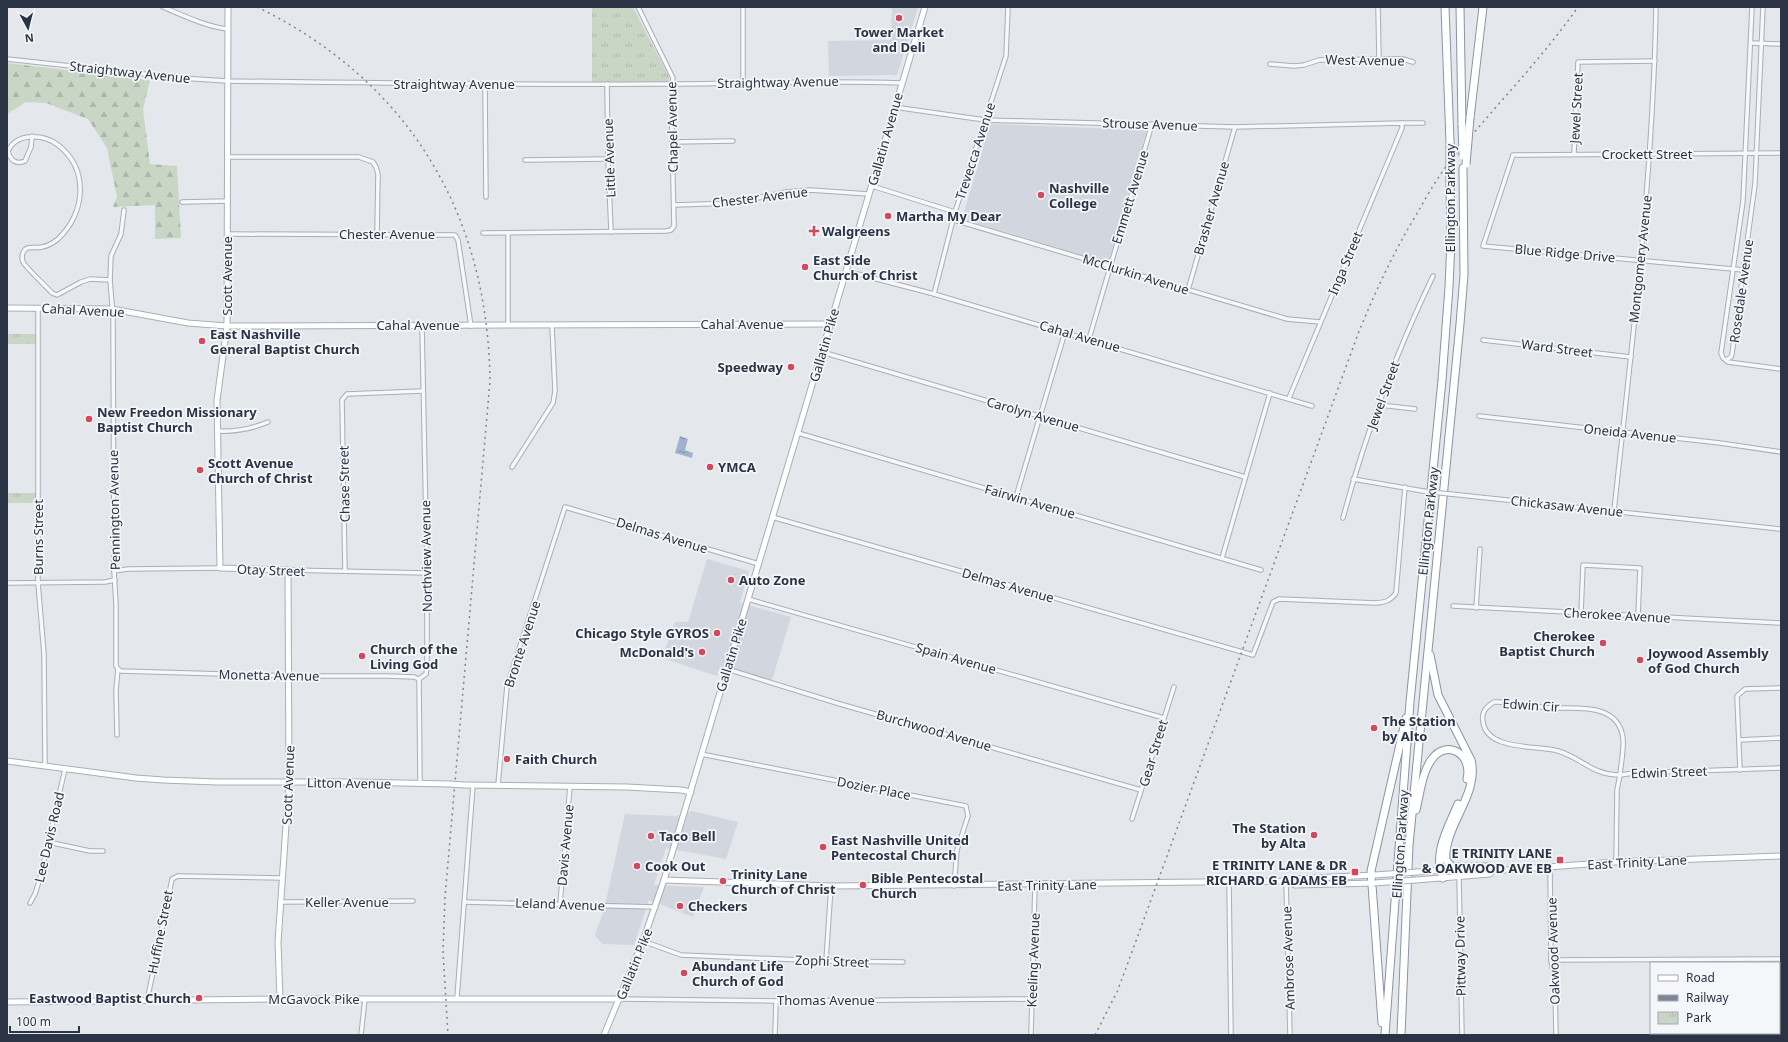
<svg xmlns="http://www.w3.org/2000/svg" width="1788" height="1042" font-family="'Noto Sans',sans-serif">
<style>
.built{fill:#d2d6de}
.forest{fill:url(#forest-firs)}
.park{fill:url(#park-tufts)}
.pitch{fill:#c9d6c5}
.water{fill:url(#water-ripples)}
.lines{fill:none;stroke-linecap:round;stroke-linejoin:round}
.street-casing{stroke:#a9aeb7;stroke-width:5.5}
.secondary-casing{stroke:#a9aeb7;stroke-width:7}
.highway-casing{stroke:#8b94a3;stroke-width:9}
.street{stroke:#f7f8fa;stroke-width:3.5}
.secondary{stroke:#fff;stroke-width:5}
.highway{stroke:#fff;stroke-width:7}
.rail{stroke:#7d8696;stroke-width:1.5;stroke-dasharray:2 4;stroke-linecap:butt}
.street-bridge-casing{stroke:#a9aeb7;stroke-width:5.5;stroke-linecap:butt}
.secondary-bridge-casing{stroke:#a9aeb7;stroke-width:7;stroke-linecap:butt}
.highway-bridge-casing{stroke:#8b94a3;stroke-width:9;stroke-linecap:butt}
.street-bridge{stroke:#f7f8fa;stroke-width:3.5}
.secondary-bridge{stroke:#fff;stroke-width:5}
.highway-bridge{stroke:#fff;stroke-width:7}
.poi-dot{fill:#d1495b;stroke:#f4f6f9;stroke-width:1.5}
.labels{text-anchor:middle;stroke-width:3.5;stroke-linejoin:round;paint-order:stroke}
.poi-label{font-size:13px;font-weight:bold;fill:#2b3445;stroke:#f4f6f9;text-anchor:start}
.street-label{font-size:13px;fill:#2b3445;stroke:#f4f6f9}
</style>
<defs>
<pattern id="forest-firs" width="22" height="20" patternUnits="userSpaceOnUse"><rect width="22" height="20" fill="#c9d6c5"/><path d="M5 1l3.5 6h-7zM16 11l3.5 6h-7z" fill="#adb8ab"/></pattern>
<pattern id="park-tufts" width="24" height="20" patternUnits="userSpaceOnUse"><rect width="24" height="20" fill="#c9d6c5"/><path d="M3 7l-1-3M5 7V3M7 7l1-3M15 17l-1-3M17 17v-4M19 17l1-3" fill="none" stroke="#adb8ab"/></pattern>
<pattern id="water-ripples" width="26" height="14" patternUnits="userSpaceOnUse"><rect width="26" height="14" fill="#9fb4cc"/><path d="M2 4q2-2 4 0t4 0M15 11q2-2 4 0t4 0" fill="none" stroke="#8293a7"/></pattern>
</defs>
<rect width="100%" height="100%" fill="#e4e7ec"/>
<!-- built -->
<g class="built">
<polygon points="892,7 918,7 897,75 829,76 828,41 891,40"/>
<polygon points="990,124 1147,130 1108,263 962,219"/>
<polygon points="707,559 749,571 740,603 791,617 772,680 720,667 717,676 662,658 675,622 688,622"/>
<polygon points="692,811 738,822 726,859 666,848 654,885 704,887 693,917 649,900 634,945 602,944 595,935 604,910 625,814 676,816"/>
</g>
<!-- forest -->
<polygon class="forest" points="7,63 150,80 143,109 150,164 177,166 181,238 155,239 155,205 113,207 117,197 107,148 88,119 46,103 26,102 7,114"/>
<!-- park -->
<g class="park">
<polygon points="592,7 633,7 669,77 669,82 592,82"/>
<rect x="7" y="334" width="29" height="10"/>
<rect x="7" y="493" width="29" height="10"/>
</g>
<!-- pitch -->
<polygon class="pitch" points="608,18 619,18 619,27 609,27"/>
<!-- water -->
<polygon class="water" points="680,436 688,439 685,450 693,453 692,458 675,453"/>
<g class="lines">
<defs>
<g id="street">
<path d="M163 7C184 16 205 26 227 29"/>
<polyline points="1378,7 1379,59"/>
<polyline points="1752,7 1743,201 1721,353 1723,358 1728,362 1781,369"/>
<polyline points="1751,43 1781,44"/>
<path d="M7 59 181 78 227 81C369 83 512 85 654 84 736 84 819 80 901 83"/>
<polyline points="1270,64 1294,66 1304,65 1319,60 1379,59 1403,59 1413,62"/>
<polyline points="485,84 486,197"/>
<polyline points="607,84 608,159 611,232"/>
<polyline points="743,84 743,7"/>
<polyline points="894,107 985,120 1235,127 1402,123 1402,128 1289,398"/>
<polyline points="1402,123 1423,123"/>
<path d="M32 136 31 147 25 161C16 165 10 160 8 151 17 132 44 134 58 145 90 170 85 214 58 239 53 243 48 246 42 247 35 249 26 244 23 253 22 255 22 259 23 262 27 269 46 286 52 293L57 295 81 282 90 279 110 280"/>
<polyline points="672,142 733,141"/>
<polyline points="1574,154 1578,62 1655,61"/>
<polyline points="227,157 359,157 373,162 376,167 378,174 377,234"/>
<polyline points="525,160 608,159"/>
<polyline points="872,186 955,212"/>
<polyline points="182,202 228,201"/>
<polyline points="674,205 734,203 786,192 810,190 869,194"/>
<polyline points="954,220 1287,319 1320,322"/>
<polyline points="483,233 666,231 671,230 674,226 671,88 673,78 638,7"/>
<polyline points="508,233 508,325"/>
<polyline points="227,234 455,235 458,240 471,326"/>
<polyline points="1744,270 1483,246 1513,155 1781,153"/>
<polyline points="846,271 934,294 1312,406"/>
<polyline points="1188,290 1235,127"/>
<polyline points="934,294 955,212 1006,56 1008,7"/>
<polyline points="38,308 38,583 44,654 45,766"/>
<polyline points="1089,339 1152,124"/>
<polyline points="1483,340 1631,357"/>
<polyline points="822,352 1245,477"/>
<polyline points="1726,360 1731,357 1732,354 1755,184 1763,7"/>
<polyline points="1380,405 1415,409"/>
<polyline points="1479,416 1720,443 1781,452"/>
<path d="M218 431C236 432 251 429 268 422"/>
<polyline points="798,433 1261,570"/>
<polyline points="512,467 553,403 555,391 552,326"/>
<polyline points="1353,479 1423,491"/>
<polyline points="1450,494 1781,529"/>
<polyline points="1016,497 1065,332"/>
<path d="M1614 511C1632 343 1653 176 1656 7"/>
<path d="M772 517 1253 655 1273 602 1279 599 1376 603C1386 602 1390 601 1396 593L1405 487"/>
<path d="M1343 518C1365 435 1396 353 1433 276"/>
<polyline points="1222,558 1270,393"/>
<polyline points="288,570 427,573"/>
<polyline points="114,571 128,569 220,568"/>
<polyline points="345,571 342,400 347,394 423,391"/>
<polyline points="7,583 105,582 115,580"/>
<polyline points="748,599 1164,718"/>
<polyline points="1453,606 1781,623"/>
<polyline points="1476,608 1480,549"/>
<polyline points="1581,613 1583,565 1640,568 1638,616"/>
<polyline points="118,669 121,671 289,676 387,676 414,677 419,679"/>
<polyline points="727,669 840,704 1141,790"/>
<polyline points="419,679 426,674 427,667 427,573 422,325"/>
<polyline points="419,679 420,784"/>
<path d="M1494 702C1513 701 1532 707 1552 708 1577 709 1618 702 1623 738 1624 750 1621 763 1620 775 1592 775 1582 758 1558 751 1537 745 1487 751 1483 722 1481 712 1486 707 1494 702Z"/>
<polyline points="117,735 116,690 118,669 116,666 116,604 114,571 113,316 110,280 111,256 121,234 124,210"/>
<polyline points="1739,740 1781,738"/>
<polyline points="701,754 966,806 968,816 957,850 954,886"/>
<polyline points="1740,770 1737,696 1745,689 1781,688"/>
<polyline points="498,785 507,686 565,507 759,564"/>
<polyline points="1132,819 1174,687"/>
<polyline points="48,842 90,851 103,851"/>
<polyline points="1616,862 1617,790 1620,775 1634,773 1781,768"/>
<polyline points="1550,867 1551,960 1555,985 1556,1035"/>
<polyline points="1459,877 1462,1035"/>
<polyline points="1286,881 1290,1035"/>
<polyline points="1229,882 1231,1035"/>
<polyline points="281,902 413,901"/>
<polyline points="465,902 656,907"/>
<polyline points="30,903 35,894 40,878 65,769"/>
<polyline points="560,904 570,786"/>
<polyline points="643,941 681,955 826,961 903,962"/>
<polyline points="1551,960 1781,959"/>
<polyline points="826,961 831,886"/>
<polyline points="457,998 473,785"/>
<polyline points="621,999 776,1001 1032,999"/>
<polyline points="147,1001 172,879 178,876 282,878"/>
<polyline points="361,1035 365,999"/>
<polyline points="775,1035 776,1001"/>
<polyline points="1031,1035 1035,885"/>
</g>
<g id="secondary">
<polyline points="228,7 227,326 217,400 220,568 288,570 289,782 278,942 280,999"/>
<polyline points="7,308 112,309 188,323 227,326 830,324"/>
<polyline points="7,761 136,778 163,780 217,782 354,782 449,784"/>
<polyline points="464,785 627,787 681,790 691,792"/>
<polyline points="1484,868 1493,870 1508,870 1616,862 1781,856"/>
<polyline points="1417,872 1456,869"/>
<polyline points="664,880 831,886 1286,881 1293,879 1375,875"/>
<polyline points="1416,880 1490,874 1493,870"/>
<polyline points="1286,881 1295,885 1374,883"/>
<polyline points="7,1002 280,999 621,999"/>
<polyline points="604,1035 643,941 664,880 925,7"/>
</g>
<g id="highway">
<polyline points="1445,7 1450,142"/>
<polyline points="1460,7 1462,125"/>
<polyline points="1470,118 1483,7"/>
<path d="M1430 655 1438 695 1471 760C1480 794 1443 827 1446 860L1452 867H1487"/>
<path d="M1416 810C1420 794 1422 772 1432 759 1446 739 1473 753 1467 779"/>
<path d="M1443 878C1432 854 1449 826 1458 804"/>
<polyline points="1382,1023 1371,871 1406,718"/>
<polyline points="1385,1035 1410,702 1442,380 1449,287 1451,240 1450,183"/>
<polyline points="1401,1035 1409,845 1460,324 1464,275 1463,168"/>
</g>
</defs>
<!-- street casing -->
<use href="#street" class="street-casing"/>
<!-- secondary casing -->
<use href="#secondary" class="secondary-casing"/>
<!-- highway casing -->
<use href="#highway" class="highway-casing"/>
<!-- street -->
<use href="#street" class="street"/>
<!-- secondary -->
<use href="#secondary" class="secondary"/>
<!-- highway -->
<use href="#highway" class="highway"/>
<!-- rail -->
<g class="rail">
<path d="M257 7C409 81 488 214 490 381L445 897 443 952 448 1035"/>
<path d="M1095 1035 1117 992 1129 960 1358 334C1375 292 1394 251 1418 212 1426 197 1435 182 1445 168 1488 113 1538 64 1578 7"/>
</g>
<defs>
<polyline id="street-bridge" points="1423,491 1450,494"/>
<g id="secondary-bridge">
<polyline points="449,784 464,785"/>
<polyline points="1375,875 1417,872"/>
<polyline points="1374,883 1416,880"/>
</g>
<g id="highway-bridge">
<polyline points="1462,125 1463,156"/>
<polyline points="1466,164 1470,118"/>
<polyline points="1450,183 1450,142"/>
</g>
</defs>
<!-- street-bridge casing -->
<use href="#street-bridge" class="street-bridge-casing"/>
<!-- secondary-bridge casing -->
<use href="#secondary-bridge" class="secondary-bridge-casing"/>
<!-- highway-bridge casing -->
<use href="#highway-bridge" class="highway-bridge-casing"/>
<!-- street-bridge -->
<use href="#street-bridge" class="street-bridge"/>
<!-- secondary-bridge -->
<use href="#secondary-bridge" class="secondary-bridge"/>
<!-- highway-bridge -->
<use href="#highway-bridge" class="highway-bridge"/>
</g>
<!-- markers -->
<g class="poi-dot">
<circle cx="899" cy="18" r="4"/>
<circle cx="1041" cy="195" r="4"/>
<circle cx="888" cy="216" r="4"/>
<path d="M812 225h4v4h4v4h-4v4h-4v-4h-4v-4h4z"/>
<circle cx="805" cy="267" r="4"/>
<circle cx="202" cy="341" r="4"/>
<circle cx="791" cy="367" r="4"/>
<circle cx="89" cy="419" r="4"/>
<circle cx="710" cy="467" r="4"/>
<circle cx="200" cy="470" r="4"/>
<circle cx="731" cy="580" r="4"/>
<circle cx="717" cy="633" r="4"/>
<circle cx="1603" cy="643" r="4"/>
<circle cx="702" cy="652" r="4"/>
<circle cx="362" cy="656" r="4"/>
<circle cx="1640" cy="660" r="4"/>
<circle cx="1374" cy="728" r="4"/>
<circle cx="507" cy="759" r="4"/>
<circle cx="1314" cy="835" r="4"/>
<circle cx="651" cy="836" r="4"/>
<circle cx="823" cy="847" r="4"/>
<rect x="1556" y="856" width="8" height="8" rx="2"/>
<circle cx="637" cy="866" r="4"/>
<rect x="1351" y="868" width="8" height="8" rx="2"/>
<circle cx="723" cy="881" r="4"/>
<circle cx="863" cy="885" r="4"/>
<circle cx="680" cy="906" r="4"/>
<circle cx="684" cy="973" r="4"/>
<circle cx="199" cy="998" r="4"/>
</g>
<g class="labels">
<!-- poi labels -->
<g class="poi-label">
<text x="899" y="37" text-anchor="middle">Tower Market<tspan x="899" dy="15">and Deli</tspan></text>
<text x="1049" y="193">Nashville<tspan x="1049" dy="15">College</tspan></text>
<text x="896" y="221">Martha My Dear</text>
<text x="822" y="236">Walgreens</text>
<text x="813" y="265">East Side<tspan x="813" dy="15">Church of Christ</tspan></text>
<text x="210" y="339">East Nashville<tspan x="210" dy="15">General Baptist Church</tspan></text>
<text x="783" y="372" text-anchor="end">Speedway</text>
<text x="97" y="417">New Freedon Missionary<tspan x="97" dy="15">Baptist Church</tspan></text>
<text x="208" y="468">Scott Avenue<tspan x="208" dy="15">Church of Christ</tspan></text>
<text x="718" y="472">YMCA</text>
<text x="739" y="585">Auto Zone</text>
<text x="709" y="638" text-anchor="end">Chicago Style GYROS</text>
<text x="1595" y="641" text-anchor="end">Cherokee<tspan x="1595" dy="15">Baptist Church</tspan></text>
<text x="370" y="654">Church of the<tspan x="370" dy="15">Living God</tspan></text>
<text x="694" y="657" text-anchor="end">McDonald's</text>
<text x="1648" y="658">Joywood Assembly<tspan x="1648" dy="15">of God Church</tspan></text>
<text x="1382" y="726">The Station<tspan x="1382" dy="15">by Alto</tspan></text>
<text x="515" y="764">Faith Church</text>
<text x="1306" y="833" text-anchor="end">The Station<tspan x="1306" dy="15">by Alta</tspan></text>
<text x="659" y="841">Taco Bell</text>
<text x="831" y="845">East Nashville United<tspan x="831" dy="15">Pentecostal Church</tspan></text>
<text x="1552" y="858" text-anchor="end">E TRINITY LANE<tspan x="1552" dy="15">&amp; OAKWOOD AVE EB</tspan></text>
<text x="1347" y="870" text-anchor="end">E TRINITY LANE &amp; DR<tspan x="1347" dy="15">RICHARD G ADAMS EB</tspan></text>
<text x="645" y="871">Cook Out</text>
<text x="731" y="879">Trinity Lane<tspan x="731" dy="15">Church of Christ</tspan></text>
<text x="871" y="883">Bible Pentecostal<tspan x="871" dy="15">Church</tspan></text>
<text x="688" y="911">Checkers</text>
<text x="692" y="971">Abundant Life<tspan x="692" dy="15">Church of God</tspan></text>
<text x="191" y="1003" text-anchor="end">Eastwood Baptist Church</text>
</g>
<!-- street labels -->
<g class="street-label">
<text transform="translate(1365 60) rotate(1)" y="5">West Avenue</text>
<text transform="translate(130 72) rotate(6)" y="5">Straightway Avenue</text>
<text transform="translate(778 82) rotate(-1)" y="5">Straightway Avenue</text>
<text x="454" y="89">Straightway Avenue</text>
<text transform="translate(1576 108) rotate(-87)" y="5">Jewel Street</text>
<text transform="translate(1150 124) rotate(2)" y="5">Strouse Avenue</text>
<text transform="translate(672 127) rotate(-91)" y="5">Chapel Avenue</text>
<text transform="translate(885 139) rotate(-74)" y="5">Gallatin Avenue</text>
<text transform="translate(975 151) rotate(-72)" y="5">Trevecca Avenue</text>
<text x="1647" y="159">Crockett Street</text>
<text transform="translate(609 158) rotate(-92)" y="5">Little Avenue</text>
<text transform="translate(760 197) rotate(-7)" y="5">Chester Avenue</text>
<text transform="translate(1130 197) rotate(-73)" y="5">Emmett Avenue</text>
<text transform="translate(1450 198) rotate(-90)" y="5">Ellington Parkway</text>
<text transform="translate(1211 208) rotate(-74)" y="5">Brasher Avenue</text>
<text x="387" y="239">Chester Avenue</text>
<text transform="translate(1565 253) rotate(5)" y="5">Blue Ridge Drive</text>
<text transform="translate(1640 259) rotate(-84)" y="5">Montgomery Avenue</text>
<text transform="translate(1345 263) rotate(-67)" y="5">Inga Street</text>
<text transform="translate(1136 274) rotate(17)" y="5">McClurkin Avenue</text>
<text transform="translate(227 276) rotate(-90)" y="5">Scott Avenue</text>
<text transform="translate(1741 291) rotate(-82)" y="5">Rosedale Avenue</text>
<text transform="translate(83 310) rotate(3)" y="5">Cahal Avenue</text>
<text x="742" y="329">Cahal Avenue</text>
<text x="418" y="330">Cahal Avenue</text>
<text transform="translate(1080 336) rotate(16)" y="5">Cahal Avenue</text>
<text transform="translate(824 345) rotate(-74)" y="5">Gallatin Pike</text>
<text transform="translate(1557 348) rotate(7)" y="5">Ward Street</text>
<text transform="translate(1383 395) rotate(-70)" y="5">Jewel Street</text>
<text transform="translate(1033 414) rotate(16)" y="5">Carolyn Avenue</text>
<text transform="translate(1630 433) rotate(6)" y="5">Oneida Avenue</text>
<text transform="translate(344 484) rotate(-91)" y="5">Chase Street</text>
<text transform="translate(1030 501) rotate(16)" y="5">Fairwin Avenue</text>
<text transform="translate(1567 506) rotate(6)" y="5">Chickasaw Avenue</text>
<text transform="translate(114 510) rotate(-91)" y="5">Pennington Avenue</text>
<text transform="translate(1428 521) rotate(-84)" y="5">Ellington Parkway</text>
<text transform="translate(662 535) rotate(17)" y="5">Delmas Avenue</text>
<text transform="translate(38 537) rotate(-90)" y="5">Burns Street</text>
<text transform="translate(426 556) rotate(-91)" y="5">Northview Avenue</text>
<text transform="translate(271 570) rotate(2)" y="5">Otay Street</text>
<text transform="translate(1008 585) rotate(16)" y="5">Delmas Avenue</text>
<text transform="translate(1617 615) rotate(3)" y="5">Cherokee Avenue</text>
<text transform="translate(522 644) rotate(-72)" y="5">Bronte Avenue</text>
<text transform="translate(731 655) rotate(-73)" y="5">Gallatin Pike</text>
<text transform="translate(956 658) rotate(16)" y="5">Spain Avenue</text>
<text transform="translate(269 675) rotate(1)" y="5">Monetta Avenue</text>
<text transform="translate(1531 705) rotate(4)" y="5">Edwin Cir</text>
<text transform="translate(934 730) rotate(16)" y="5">Burchwood Avenue</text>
<text transform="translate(1153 753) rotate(-73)" y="5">Gear Street</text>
<text transform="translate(1669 772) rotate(-2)" y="5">Edwin Street</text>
<text transform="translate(349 783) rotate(1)" y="5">Litton Avenue</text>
<text transform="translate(288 785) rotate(-88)" y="5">Scott Avenue</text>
<text transform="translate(874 788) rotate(11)" y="5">Dozier Place</text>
<text transform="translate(49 837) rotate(-77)" y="5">Lee Davis Road</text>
<text transform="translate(1400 844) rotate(-86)" y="5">Ellington Parkway</text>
<text transform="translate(565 845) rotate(-85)" y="5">Davis Avenue</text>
<text transform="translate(1637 862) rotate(-3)" y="5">East Trinity Lane</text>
<text transform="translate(1047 885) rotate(-1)" y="5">East Trinity Lane</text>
<text x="347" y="907">Keller Avenue</text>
<text transform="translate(560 904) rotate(2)" y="5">Leland Avenue</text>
<text transform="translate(160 932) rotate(-79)" y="5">Huffine Street</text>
<text transform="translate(1553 951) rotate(-92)" y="5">Oakwood Avenue</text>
<text transform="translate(1460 956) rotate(-91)" y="5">Pittway Drive</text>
<text transform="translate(1288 958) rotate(-92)" y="5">Ambrose Avenue</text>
<text transform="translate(1033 960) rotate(-88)" y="5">Keeling Avenue</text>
<text transform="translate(832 961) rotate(2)" y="5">Zophi Street</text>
<text transform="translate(634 964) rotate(-68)" y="5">Gallatin Pike</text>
<text x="314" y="1004">McGavock Pike</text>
<text x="826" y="1005">Thomas Avenue</text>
</g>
</g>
<!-- border -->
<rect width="1788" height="1042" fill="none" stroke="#2b3445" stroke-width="16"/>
<!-- legend -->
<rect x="1650" y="962" width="130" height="72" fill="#f4f6f9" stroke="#a4a8b1"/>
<rect x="1658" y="975" width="20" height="6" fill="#ffffff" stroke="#a4a8b1"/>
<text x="1686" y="982" font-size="12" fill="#2b3445">Road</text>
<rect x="1658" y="995" width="20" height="6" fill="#7d8696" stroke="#a4a8b1"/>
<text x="1686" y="1002" font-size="12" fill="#2b3445">Railway</text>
<rect x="1658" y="1012" width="20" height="12" fill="url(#park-tufts)" stroke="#a4a8b1"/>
<text x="1686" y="1022" font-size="12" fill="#2b3445">Park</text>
<!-- north arrow -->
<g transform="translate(28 28) rotate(173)" stroke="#f4f6f9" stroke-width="3" paint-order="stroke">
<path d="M0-3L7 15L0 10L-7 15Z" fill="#2b3445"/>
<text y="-6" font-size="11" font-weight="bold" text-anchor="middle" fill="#2b3445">N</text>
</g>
<!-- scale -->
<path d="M10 1026v6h69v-6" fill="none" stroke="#2b3445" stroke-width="2"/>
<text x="16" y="1026" font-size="12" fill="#2b3445" stroke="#f4f6f9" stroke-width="3" paint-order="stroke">100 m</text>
</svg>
